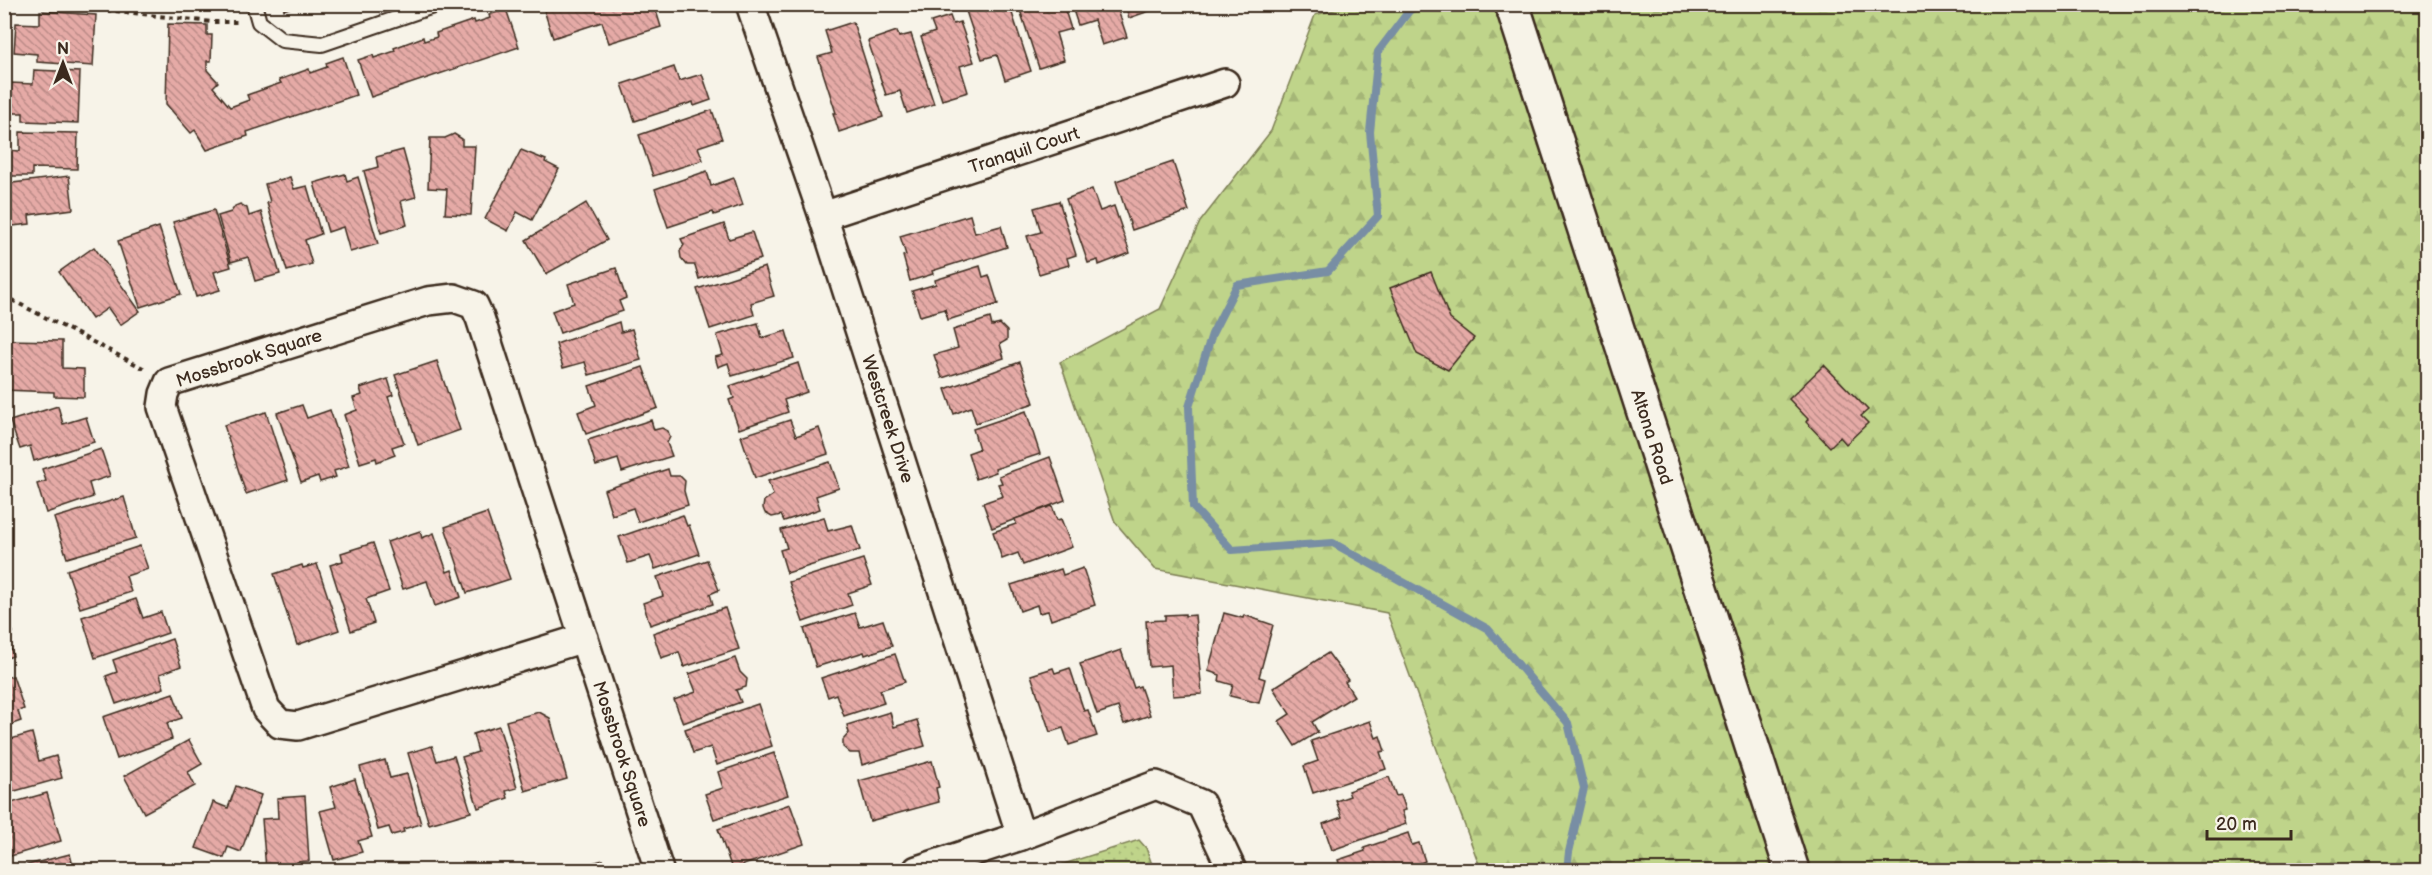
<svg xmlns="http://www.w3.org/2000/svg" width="2432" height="875" font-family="'Balsamiq Sans',sans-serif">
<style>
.green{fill:url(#green-dots);stroke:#7d7f54;stroke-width:1.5}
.forest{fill:url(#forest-firs);stroke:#7d7f54;stroke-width:1.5}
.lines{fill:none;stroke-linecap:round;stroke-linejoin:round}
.stream{stroke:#788ea4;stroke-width:8}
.building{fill:url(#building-back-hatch);stroke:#3b2a1e;stroke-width:1.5}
.service-casing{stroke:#3b2a1e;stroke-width:18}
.minor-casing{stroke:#3b2a1e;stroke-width:32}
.secondary-casing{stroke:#3b2a1e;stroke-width:38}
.path{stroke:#3b2a1e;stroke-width:4;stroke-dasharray:4.5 4.5;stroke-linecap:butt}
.service{stroke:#f7f3e8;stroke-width:14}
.minor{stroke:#f7f3e8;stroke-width:27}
.secondary{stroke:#f7f3e8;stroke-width:33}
.labels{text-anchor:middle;stroke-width:4.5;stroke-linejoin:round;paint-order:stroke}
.street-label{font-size:18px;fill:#3b2a1e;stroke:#f7f3e8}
</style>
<defs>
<pattern id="green-dots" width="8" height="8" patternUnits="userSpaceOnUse" patternTransform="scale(1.5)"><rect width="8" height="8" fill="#bfd48a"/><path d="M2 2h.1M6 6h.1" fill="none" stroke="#a5b677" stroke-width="1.8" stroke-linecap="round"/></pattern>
<pattern id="forest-firs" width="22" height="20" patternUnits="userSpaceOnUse" patternTransform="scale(1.5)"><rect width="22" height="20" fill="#bfd48a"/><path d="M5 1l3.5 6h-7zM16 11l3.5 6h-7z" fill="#a5b677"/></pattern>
<pattern id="building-back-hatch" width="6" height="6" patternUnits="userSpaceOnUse" patternTransform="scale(1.5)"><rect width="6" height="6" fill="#e5aaa6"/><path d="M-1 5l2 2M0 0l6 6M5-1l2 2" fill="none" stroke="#bb8b87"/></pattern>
</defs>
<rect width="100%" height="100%" fill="#f7f3e8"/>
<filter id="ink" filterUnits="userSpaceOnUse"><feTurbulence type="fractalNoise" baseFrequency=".0167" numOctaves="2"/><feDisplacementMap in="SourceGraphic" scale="12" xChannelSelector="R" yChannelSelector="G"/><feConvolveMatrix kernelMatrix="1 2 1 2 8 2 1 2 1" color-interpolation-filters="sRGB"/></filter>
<g filter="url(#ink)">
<!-- green -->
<polygon class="green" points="1139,840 1146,848 1154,870 1045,870"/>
<!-- forest -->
<polygon class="forest" points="1351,5 2427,5 2427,870 1481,870 1387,613 1155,569 1115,522 1060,362 1160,309 1200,222 1271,131 1315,15"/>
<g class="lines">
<!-- stream -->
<polyline class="stream" points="1420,4 1409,11 1378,52 1370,132 1378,216 1328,271 1237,285 1212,334 1189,407 1193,507 1232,550 1333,543 1488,629 1568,723 1584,788 1569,852 1567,870"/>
</g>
<!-- building -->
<g class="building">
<polygon points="179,4 201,4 201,8 179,7"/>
<polygon points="283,4 299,4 284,10"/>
<polygon points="542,4 600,4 601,8 613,4 654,4 661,27 609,43 602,22 553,38"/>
<polygon points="974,4 1009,4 1031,71 1005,80 997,55 982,59 965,8"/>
<polygon points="1018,4 1063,4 1071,29 1056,33 1064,60 1039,68"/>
<polygon points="1071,4 1116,4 1127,37 1102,45 1094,20 1078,25"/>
<polygon points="1125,4 1154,4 1155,9 1129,18"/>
<polygon points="506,9 519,47 371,97 358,60 373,55 374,58 395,51 394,48 423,37 424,41 437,37 436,33 474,20 475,23 490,18 489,15"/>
<polygon points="40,11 96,15 93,66 37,62 37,54 14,52 16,23 40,24"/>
<polygon points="950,16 953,24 960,22 974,62 960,66 968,92 942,100 921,37 935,32 931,22"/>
<polygon points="853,22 883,117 839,132 833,113 836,113 818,57 832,53 825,31"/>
<polygon points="168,24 207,25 207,35 212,35 211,61 207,61 207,70 218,82 213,87 230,107 249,100 247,95 281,83 279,80 309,69 310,73 327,67 326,63 343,57 356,95 247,132 248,136 207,150 195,130 191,133 166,104"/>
<polygon points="897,31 899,37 911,34 934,104 907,113 900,91 886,95 868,41"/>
<polygon points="674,67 679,81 702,74 711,100 694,106 693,102 635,121 622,84"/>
<polygon points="34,70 80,72 78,123 23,121 23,113 9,113 10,83 33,84"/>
<polygon points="712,110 722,139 698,147 703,160 653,176 639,135"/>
<polygon points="20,132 78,133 77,169 32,168 32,176 4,176 5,150 20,151"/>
<polygon points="454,134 462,139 462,146 475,146 471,215 445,214 447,189 428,188 430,138 445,138"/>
<polygon points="403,150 416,197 401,201 407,225 381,233 364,171 378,167 376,157"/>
<polygon points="521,150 546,160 545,162 559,169 532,220 517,212 508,231 485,219"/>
<polygon points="1173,162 1189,211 1132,230 1116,181"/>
<polygon points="707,171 711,186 734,178 743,205 714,215 713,212 668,227 655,189"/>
<polygon points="345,174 347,181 358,177 378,244 350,252 343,227 328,232 314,183"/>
<polygon points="69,176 73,209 29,215 30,224 4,227 4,198 7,197 5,184"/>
<polygon points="290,177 294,189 307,186 321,234 305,240 312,264 287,271 267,203 270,202 265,184"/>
<polygon points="1092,189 1100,211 1114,206 1130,253 1099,265 1098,260 1088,263 1066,199"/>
<polygon points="1059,201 1076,255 1067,258 1069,265 1039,274 1027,236 1041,232 1034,208"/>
<polygon points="586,203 607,240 546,274 526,240"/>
<polygon points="240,204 247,208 249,216 261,212 280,274 255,281 248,257 231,262 218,216 231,212 235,206"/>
<polygon points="214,210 231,267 214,272 220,290 196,297 173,222"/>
<polygon points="970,215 975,233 1001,226 1007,247 932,271 933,274 910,281 903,256 906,255 900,236"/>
<polygon points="724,224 729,239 752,232 761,259 699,279 695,265 687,265 681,258 680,251 684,245 681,239"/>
<polygon points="159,227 181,294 140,307 118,241"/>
<polygon points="94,247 140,311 120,325 108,308 92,319 59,272"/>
<polygon points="980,266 983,277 989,275 998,304 948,320 945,309 920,316 912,291 936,284 935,280"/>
<polygon points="765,267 774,296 751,303 754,315 710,329 697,289"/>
<polygon points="616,268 626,298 619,301 623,311 560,333 552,311 574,303 568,284"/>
<polygon points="1431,272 1450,319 1474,338 1448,370 1417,354 1390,288"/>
<polygon points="990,318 992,326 1000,324 1007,331 1007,340 1000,344 1004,358 942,378 934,355 958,348 953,330"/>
<polygon points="619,322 621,332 632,329 641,360 589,375 585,362 563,368 556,344"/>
<polygon points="758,323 762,338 786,331 794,358 732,376 728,363 718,367 715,357 723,355 717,335"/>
<polygon points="4,340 62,341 62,368 84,369 84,397 54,396 54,392 4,390"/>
<polygon points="437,361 460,430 418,445 395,375"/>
<polygon points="1020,362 1034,403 976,423 971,407 954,414 945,389"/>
<polygon points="798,363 807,392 784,400 788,412 739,429 729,400 734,398 730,386"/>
<polygon points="1824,365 1868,410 1861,416 1868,423 1846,444 1840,437 1830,447 1806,422 1808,419 1789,399"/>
<polygon points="643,367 658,408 586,434 578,412 596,405 589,386"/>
<polygon points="388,379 393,395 388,397 404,443 392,447 395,455 377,462 376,458 360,463 344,415 357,410 353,398 362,395 360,388"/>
<polygon points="302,405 307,418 330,410 349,466 334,471 336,477 320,482 318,476 301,482 277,413"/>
<polygon points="58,406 63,424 86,417 94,442 34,461 30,446 20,449 10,421"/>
<polygon points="1026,411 1040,454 995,469 996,472 976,479 968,453 979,449 973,429"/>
<polygon points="266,412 288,480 246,494 224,425"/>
<polygon points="651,420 654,430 662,428 668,431 670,437 667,443 672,456 622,472 618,459 596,466 588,440"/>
<polygon points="790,420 796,436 819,428 828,454 755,478 741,436"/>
<polygon points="101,449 110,476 89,483 93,497 46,513 37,484 46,481 42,469"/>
<polygon points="1050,457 1065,500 992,528 983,503 1003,496 998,484 1002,483 999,476"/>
<polygon points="830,462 839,488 816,496 820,509 784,521 781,515 772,517 765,513 763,508 764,501 773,495 768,481"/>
<polygon points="668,469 670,476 680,476 685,481 684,491 688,505 638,522 633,508 612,515 604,490"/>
<polygon points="124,497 136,538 67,558 54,518"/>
<polygon points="1052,506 1057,520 1061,519 1072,547 1023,565 1018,553 1002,559 993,532 1016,524 1015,519"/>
<polygon points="487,513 510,579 467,593 445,527"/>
<polygon points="683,515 687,526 689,525 699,554 655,569 650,556 628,563 619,537"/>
<polygon points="824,517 828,531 852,525 860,550 787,573 780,550 787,548 781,530"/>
<polygon points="420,531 422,538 434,533 447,572 452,570 461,597 435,606 427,581 403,589 387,542"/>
<polygon points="373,543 389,591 366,599 374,623 351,631 330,565 343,561 341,553"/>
<polygon points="140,546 148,569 126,576 131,592 80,608 67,570"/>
<polygon points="863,559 872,585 848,593 852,605 803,622 789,582"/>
<polygon points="707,560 719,590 710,594 713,604 650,625 643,603 663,596 657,577"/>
<polygon points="317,564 339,630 297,645 274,574 302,565 303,568"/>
<polygon points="1083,568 1095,605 1051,620 1048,611 1039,613 1037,605 1020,611 1011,585 1061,569 1063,575"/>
<polygon points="136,599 143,618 161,612 168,633 95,658 82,617"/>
<polygon points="725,608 739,649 684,667 679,652 661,658 653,633"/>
<polygon points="855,613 860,627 883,620 892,646 865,655 864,652 816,667 804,629"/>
<polygon points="1224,613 1243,618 1244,615 1273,625 1259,677 1265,679 1259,703 1230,696 1233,685 1219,681 1220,675 1208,671"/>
<polygon points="1185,614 1185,616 1195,615 1202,694 1173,696 1171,665 1149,667 1146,621 1165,620 1165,615"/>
<polygon points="4,622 10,625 13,632 9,642 13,656 4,659"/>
<polygon points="172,639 181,666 160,674 164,688 116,704 106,676 117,672 113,660"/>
<polygon points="1121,650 1134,688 1140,686 1150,715 1124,724 1118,707 1097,714 1080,664"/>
<polygon points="1328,653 1348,680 1345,682 1354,696 1312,722 1318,732 1295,746 1279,721 1290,714 1273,688"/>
<polygon points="895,654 905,682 880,690 884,703 844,716 836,694 828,697 821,678"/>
<polygon points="735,658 740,672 747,679 746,687 736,690 741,702 683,723 674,700 696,692 689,674"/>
<polygon points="1053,668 1055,673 1070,668 1084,711 1088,710 1097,736 1069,745 1063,728 1050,732 1031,675"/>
<polygon points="13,676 24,709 18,711 21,721 4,727 4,678"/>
<polygon points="173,693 182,718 167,723 172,739 117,759 103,717"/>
<polygon points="758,704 772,746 717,765 711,747 693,753 685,729"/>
<polygon points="539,712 550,718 567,779 525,791 506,721"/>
<polygon points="890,712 894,727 917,720 925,746 862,765 859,753 850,753 843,747 843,740 849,733 847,725"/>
<polygon points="1370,721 1376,738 1380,736 1385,751 1380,752 1386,769 1313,793 1304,766 1318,761 1311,741"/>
<polygon points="499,726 517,788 506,791 508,798 478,808 462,757 478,752 473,734"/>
<polygon points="32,733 39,761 56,756 62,778 4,794 4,741"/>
<polygon points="189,740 202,764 188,772 195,786 144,813 124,776"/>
<polygon points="432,746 437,761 454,756 471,812 429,824 408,753"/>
<polygon points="774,753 788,795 714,819 705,794 723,788 718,772"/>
<polygon points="385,760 390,778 407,774 421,824 403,829 404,832 392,835 389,827 378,830 360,767"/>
<polygon points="932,761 939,787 936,788 939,802 870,821 859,781"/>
<polygon points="1389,777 1396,796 1401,795 1406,810 1402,811 1406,824 1332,850 1323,824 1342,817 1336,801 1350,796 1348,791"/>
<polygon points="355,779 372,837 358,841 362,852 334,860 320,811 336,807 330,787"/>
<polygon points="236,786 261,795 241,852 228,847 224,858 196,848 213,802 228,808"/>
<polygon points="47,793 61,841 4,858 4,805"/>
<polygon points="305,796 309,861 297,862 298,870 266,870 262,819 278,818 277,798"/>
<polygon points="790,804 804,844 732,869 718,829"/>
<polygon points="1408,833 1412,845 1419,843 1425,861 1418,864 1420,870 1341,870 1338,860 1365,851 1364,848"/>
<polygon points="70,854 74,870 8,870"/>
<polygon points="603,860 606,870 568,870"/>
</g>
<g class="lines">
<defs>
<polyline id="service" points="254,4 259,22 282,40 322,44 439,4"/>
<g id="minor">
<polyline points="750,4 823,216 1021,836"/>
<polyline points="823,216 1225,83"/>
<polyline points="584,638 298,726 280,724 266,709 162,407 164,394 169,382 428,301 454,298 474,305 480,318 659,870"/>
<polyline points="917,870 1021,836 1156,785 1201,804 1232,870"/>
</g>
<polyline id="secondary" points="1512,4 1792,870"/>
</defs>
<!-- service casing -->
<use href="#service" class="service-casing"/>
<!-- minor casing -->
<use href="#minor" class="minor-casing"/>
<!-- secondary casing -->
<use href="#secondary" class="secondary-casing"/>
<!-- path -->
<g class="path">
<polyline points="53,4 212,22 238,22"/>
<polyline points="4,296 145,369"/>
</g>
<!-- service -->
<use href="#service" class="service"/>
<!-- minor -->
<use href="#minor" class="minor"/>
<!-- secondary -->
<use href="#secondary" class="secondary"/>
</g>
</g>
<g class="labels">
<!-- street labels -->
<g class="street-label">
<text transform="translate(1024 150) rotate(-18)" y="6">Tranquil Court</text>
<text transform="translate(249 358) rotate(-18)" y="6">Mossbrook Square</text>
<text transform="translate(888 419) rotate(72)" y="6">Westcreek Drive</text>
<text transform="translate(1652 437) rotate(72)" y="6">Altona Road</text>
<text transform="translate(622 754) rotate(72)" y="6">Mossbrook Square</text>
</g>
</g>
<!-- margin -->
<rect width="2432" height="875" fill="none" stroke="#f7f3e8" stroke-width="24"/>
<rect x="12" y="12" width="2408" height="851" fill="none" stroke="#3b2a1e" stroke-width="2" filter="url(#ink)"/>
<!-- north arrow -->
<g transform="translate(63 63)" stroke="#f7f3e8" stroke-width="4.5" paint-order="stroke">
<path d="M0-4.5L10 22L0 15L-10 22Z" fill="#3b2a1e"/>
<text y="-9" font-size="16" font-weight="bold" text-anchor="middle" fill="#3b2a1e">N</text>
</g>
<!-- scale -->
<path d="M2207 830v9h84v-9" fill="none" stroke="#3b2a1e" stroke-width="3"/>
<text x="2216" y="830" font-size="18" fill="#3b2a1e" stroke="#f7f3e8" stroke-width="4.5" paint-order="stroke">20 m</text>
</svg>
